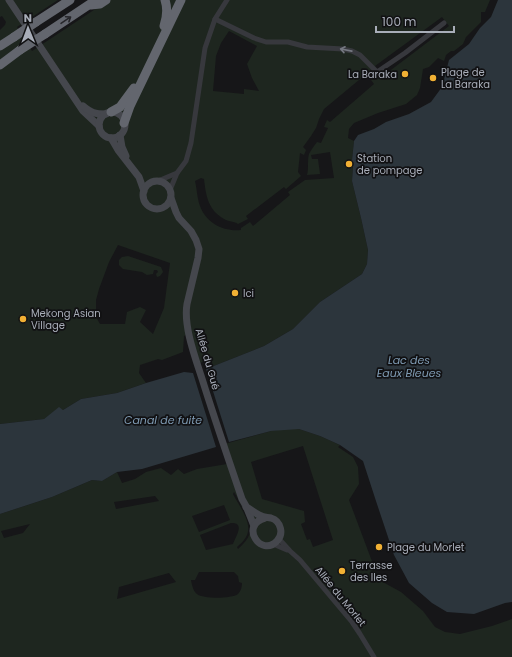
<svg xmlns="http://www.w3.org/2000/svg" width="512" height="657" font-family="Poppins,sans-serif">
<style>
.green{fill:#1e261f;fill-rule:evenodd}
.water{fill:#2c353c}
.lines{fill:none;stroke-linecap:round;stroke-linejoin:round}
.street{stroke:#37383d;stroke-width:5}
.secondary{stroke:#45474d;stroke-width:7}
.highway{stroke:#63666e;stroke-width:9}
.highway-bridge{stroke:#63666e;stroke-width:9}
.oneway{stroke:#26262a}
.oneway2{stroke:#757881}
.poi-dot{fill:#f2b134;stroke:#111113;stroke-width:1.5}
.labels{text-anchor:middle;stroke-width:3.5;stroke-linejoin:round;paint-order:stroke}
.poi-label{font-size:10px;fill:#a8adb8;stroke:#111113;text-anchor:start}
.street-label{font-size:10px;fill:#a8adb8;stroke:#111113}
.water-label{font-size:11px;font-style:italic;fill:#7f9bb3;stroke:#111113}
</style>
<rect width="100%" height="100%" fill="#161618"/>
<!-- green -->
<g class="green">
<path d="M0 0H58L17 27 32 51 109 0H490L485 12H481V22L466 37 463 44 454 51H451L446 55 444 61 438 58 429 67 423 69 420 88 417 95 406 104 378 113 354 123 349 129 348 138 354 141 352 160 353 167 352 181 361 218 368 250 367 264 362 274 320 302 293 329 264 346 206 369 203 362 195 364 186 335 184 336 183 352 162 360 158 359 140 365 139 373 146 383 117 393 81 399 63 410 59 408 44 419 0 424V30L5 25 6 22 2 16 0 17ZM442 17 449 26 383 76 375 66ZM229 31 257 46 247 64 252 78 259 91 244 89V94L213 91 216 56 221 43ZM371 70 373 73 369 77 374 84 330 122 327 120 324 127 328 128 321 143 317 142C314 146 311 150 309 154 307 161 309 168 307 175L320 174 318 159H312L311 155 330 152 334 178 305 180 288 192 290 195 253 226 250 222 241 228V230C224 232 206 223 200 206 197 198 197 189 195 181L201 178 204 179C206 196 208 211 226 220 230 222 234 221 238 224L248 219 246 216 284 187 286 189 301 176 298 172 300 153 304 155 306 150 303 147 311 136 316 128 319 119 324 109ZM118 245 170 263 164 308 153 334 140 322 146 310 140 307 127 312 125 324H100L96 317V300L99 289 109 262Z"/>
<polygon points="128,256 161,267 163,272 160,276 157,277 156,274 158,272 157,270 154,270 153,274 147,275 142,272 123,269 119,265 119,260 122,257"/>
<path d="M285 429H299L320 436 340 445 338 447 353 457 358 467 359 484 349 500 379 580 401 592 423 611 435 627 445 632 460 634 492 626 512 619V657H0V514L52 497 92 480 102 481 117 472 122 483 135 479 146 472 161 468 171 475 178 469 184 474 197 469 227 464 221 445 271 431ZM303 446 333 540 313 547 310 539 307 540 301 524 305 522 304 511 262 499 251 462ZM234 492C238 498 240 504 243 509 253 528 254 534 238 549L237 547C240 544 244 541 246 537 254 524 239 506 233 494ZM155 496 159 501 116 509 114 502ZM224 505 230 520 199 532 192 516ZM231 523C246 522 235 538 233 544L206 550 200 535ZM30 524 23 533 4 538 1 531ZM199 572H234L238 576 239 582 242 583C242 587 241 591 238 594 231 599 203 599 197 594 193 591 192 585 191 580H195ZM169 573 176 582 117 599 119 587Z"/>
</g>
<!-- water -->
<g class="water">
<polygon points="498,0 512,0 512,602 505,603 474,614 447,612 432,603 409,583 394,555 375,498 363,461 340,445 320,436 299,429 271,431 229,442 206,369 264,346 293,329 320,302 362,274 367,264 368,250 361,218 352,181 353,167 352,160 354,141 358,135 374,129 386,122 409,114 431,102 442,87 449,60 469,44 480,28 491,17"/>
<polygon points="184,372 193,373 216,447 142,469 117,472 102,481 92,480 52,497 0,514 0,424 44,419 59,407 63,410 81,399 117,393 146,383"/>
</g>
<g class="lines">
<!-- street -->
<g class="street">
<polyline points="215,19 254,38 266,42 288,42 307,47 343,49 352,51 360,55 377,72 405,53 444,23"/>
<polyline points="158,181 177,173"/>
<polyline points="170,190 177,173 186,161 191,143 205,48 215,19 227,0"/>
<polyline points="279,539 290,551 300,560 352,622 360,634 374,657"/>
<polyline points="273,544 287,550"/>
</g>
<!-- secondary -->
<g class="secondary">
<polyline points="9,0 83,111 99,126"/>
<path d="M83 106C91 113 95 114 106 114"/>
<circle cx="112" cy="125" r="13"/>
<polyline points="120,135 122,147 126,156"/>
<polyline points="111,138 118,150 139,177 144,191"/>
<circle cx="157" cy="195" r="14"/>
<path d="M171 198 176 212 179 218 191 231 196 240 199 249 198 258 187 304C183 328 197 362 204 385 216 423 229 461 242 499L246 506 254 526"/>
<path d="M246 507C250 509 255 513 259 515 265 518 267 517 271 518 281 521 284 534 277 541 261 558 239 525 265 518"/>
</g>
<!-- highway -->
<g class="highway">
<polyline points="91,5 100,4 106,0"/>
<polyline points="36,22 70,0"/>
<path d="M164 26C167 17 168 9 165 0"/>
<polyline points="45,34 96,0"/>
<polyline points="0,46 14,37"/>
<polyline points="0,65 20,50"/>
<polyline points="111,112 120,107 134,88"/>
<polyline points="124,123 130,106 181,0"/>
</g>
<!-- highway-bridge -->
<g class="highway-bridge">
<polyline points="14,37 36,22"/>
<polyline points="20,50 45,34"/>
</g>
</g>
<!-- one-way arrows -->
<defs><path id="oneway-shaft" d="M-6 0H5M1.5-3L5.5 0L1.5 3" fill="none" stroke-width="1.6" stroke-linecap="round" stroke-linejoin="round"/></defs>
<use class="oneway" href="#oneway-shaft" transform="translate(66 20) rotate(-34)"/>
<use class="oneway2" href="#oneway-shaft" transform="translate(346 50) rotate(-169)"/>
<!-- markers -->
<g class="poi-dot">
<circle cx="405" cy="74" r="4"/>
<circle cx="433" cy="78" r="4"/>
<circle cx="349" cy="164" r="4"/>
<circle cx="235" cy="293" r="4"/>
<circle cx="23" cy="319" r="4"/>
<circle cx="379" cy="547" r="4"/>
<circle cx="342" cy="571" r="4"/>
</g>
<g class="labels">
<!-- poi labels -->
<g class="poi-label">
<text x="441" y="76">Plage de<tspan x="441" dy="12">La Baraka</tspan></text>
<text x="397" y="78" text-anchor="end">La Baraka</text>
<text x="357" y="162">Station<tspan x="357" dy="12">de pompage</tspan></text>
<text x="243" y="297">Ici</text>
<text x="31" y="317">Mekong Asian<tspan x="31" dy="12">Village</tspan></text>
<text x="387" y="551">Plage du Morlet</text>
<text x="350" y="569">Terrasse<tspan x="350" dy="12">des Iles</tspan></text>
</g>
<!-- street labels -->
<g class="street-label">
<text transform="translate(208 359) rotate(74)" y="4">Allée du Gué</text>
<text transform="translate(341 596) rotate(51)" y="4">Allée du Morlet</text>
</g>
<!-- water labels -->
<g class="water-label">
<text x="409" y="364">Lac des<tspan x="409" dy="13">Eaux Bleues</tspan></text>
<text x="163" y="424">Canal de fuite</text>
</g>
</g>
<!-- north arrow -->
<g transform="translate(28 28) rotate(359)" stroke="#111113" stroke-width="3" paint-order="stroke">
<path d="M0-3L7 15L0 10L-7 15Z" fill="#a8adb8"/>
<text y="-6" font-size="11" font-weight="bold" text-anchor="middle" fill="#a8adb8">N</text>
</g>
<!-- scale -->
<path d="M376 26v6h78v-6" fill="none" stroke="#a8adb8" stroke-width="2"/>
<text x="382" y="26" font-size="12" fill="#a8adb8" stroke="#111113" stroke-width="3" paint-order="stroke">100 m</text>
</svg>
